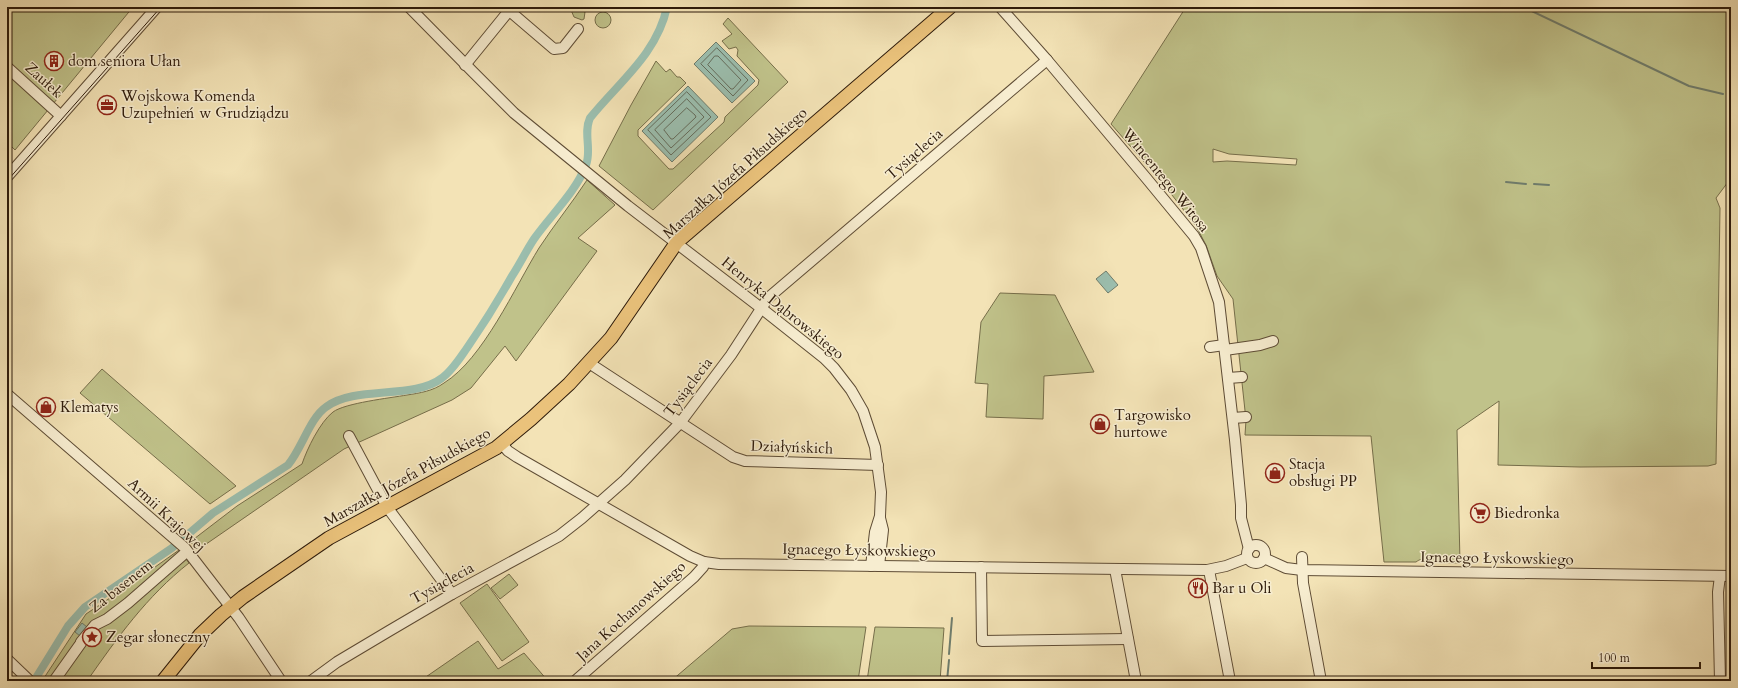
<svg xmlns="http://www.w3.org/2000/svg" width="1738" height="688" font-family="Cardo,serif">
<style>
.green{fill:#c0c28a;stroke:#766e4a;fill-rule:evenodd}
.water{fill:#9bbeae;stroke:#6f7c6c}
.lines{fill:none;stroke-linecap:round;stroke-linejoin:round}
.shore{stroke:#646c5c;stroke-width:1}
.stream{stroke:#6f7c6c;stroke-width:2}
.canal{stroke:#9bbeae;stroke-width:8}
.minor-casing{stroke:#5e4c35;stroke-width:12}
.major-casing{stroke:#2d1a0a;stroke-width:15}
.minor{stroke:#f7edd0;stroke-width:10}
.major{stroke:#eac27b;stroke-width:13}
.tram{stroke:#2d1a0a;stroke-width:1}
.labels{text-anchor:middle;stroke-width:3;stroke-linejoin:round;paint-order:stroke}
.poi-label{font-size:15px;fill:#2d1a0a;stroke:#f7edd0;text-anchor:start}
.street-label{font-size:15px;fill:#2d1a0a;stroke:#f7edd0}
</style>
<rect width="100%" height="100%" fill="#f3e3b6"/>
<filter id="stains"><feTurbulence type="fractalNoise" baseFrequency=".005" numOctaves="4"/><feColorMatrix values="0 0 0 0 .2 0 0 0 0 .09 0 0 0 0 .02 0 0 0 .5 -.17"/></filter>
<radialGradient id="worn" r=".72"><stop offset=".6" stop-color="#630" stop-opacity="0"/><stop offset="1" stop-color="#630" stop-opacity=".3"/></radialGradient>
<!-- green -->
<g class="green">
<polygon points="7,7 133,7 15,150 7,142"/>
<polygon points="573,7 585,12 584,19 582,20 574,17 571,10"/>
<path d="M1186 7H1731V234V178L1716 198 1720 208 1716 464 1708 466 1580 467 1498 465 1499 401 1457 430 1460 563 1430 562 1428 559C1422 559 1420 559 1416 562H1384L1371 436 1245 435 1246 420 1233 299 1217 276 1206 245 1196 226 1165 186 1111 124ZM1213 149 1229 154 1297 159 1296 165 1227 161 1213 162Z"/>
<circle cx="603" cy="20" r="8"/>
<polygon points="728,18 788,82 653,210 599,166 631,105 656,61 666,72 670,69 677,77 680,77 686,83 638,130 638,136 669,169 673,169 724,122 725,117 758,85 759,80 737,56 738,50 736,47 729,49 722,41 732,34 723,24"/>
<path d="M587 180 615 205 578 238 597 251 516 361 505 346 471 388 452 400 344 449 199 549 190 542 237 506 302 464C307 449 320 422 333 412 345 403 390 398 407 395 420 393 433 391 444 383 483 359 515 287 539 248 554 225 572 203 587 180Z"/>
<polygon points="1730,288 1731,288 1731,436 1727,436"/>
<polygon points="1000,293 1055,295 1094,372 1044,376 1043,419 986,417 988,384 975,383 981,322"/>
<polygon points="102,369 236,486 210,504 80,393"/>
<path d="M179 550 189 563C147 596 117 638 87 681H42L86 614 134 582Z"/>
<polygon points="509,574 518,585 500,599 491,588"/>
<polygon points="487,584 529,642 502,661 460,603"/>
<polygon points="749,626 866,627 858,681 671,681 732,629"/>
<polygon points="875,627 944,628 940,681 867,681"/>
<polygon points="478,641 498,669 524,653 548,681 420,681"/>
</g>
<!-- water -->
<g class="water">
<polygon points="716,42 755,81 732,103 694,64"/>
<polygon points="688,86 718,117 672,162 642,131"/>
<polygon points="1106,271 1118,285 1108,293 1096,279"/>
<polygon points="82,623 87,627 80,636 75,632"/>
</g>
<g class="lines">
<!-- shore -->
<g class="shore">
<polygon points="717,48 748,80 733,96 701,64"/>
<polygon points="715,56 718,56 741,80 733,89 731,89 708,65"/>
<polygon points="687,92 711,117 671,155 648,130"/>
<polygon points="687,99 704,117 671,148 655,130"/>
<polygon points="687,108 695,115 696,117 673,139 671,139 664,130"/>
</g>
<!-- stream -->
<g class="stream">
<polyline points="1523,7 1689,86 1723,94"/>
<polyline points="1506,182 1526,184"/>
<polyline points="1534,184 1549,185"/>
<polyline points="949,654 952,618"/>
<polyline points="947,681 949,660"/>
</g>
<!-- canal -->
<path class="canal" d="M34 681 68 626 85 607 172 548 213 513 288 465C302 448 310 418 326 407 355 385 414 400 442 378 452 371 460 358 467 348 483 325 498 301 512 276 520 264 526 251 534 239 550 216 576 192 586 165 592 150 583 133 590 118 619 82 657 54 667 7"/>
<defs>
<g id="minor">
<polyline points="409,7 472,71 514,113 628,206 761,308 824,358 834,368 851,390 863,411 875,447 881,492 880,516 875,532 871,566"/>
<polyline points="505,7 554,49 563,48 578,29"/>
<polyline points="1000,7 1047,60 1147,179 1194,236 1201,248 1219,302 1235,440 1241,505 1241,518 1249,549"/>
<polyline points="465,65 512,7"/>
<polyline points="7,67 61,116"/>
<polyline points="7,177 157,7"/>
<polyline points="1210,347 1224,345"/>
<polyline points="1225,350 1260,345 1273,341"/>
<polyline points="589,363 733,457 745,461 878,465"/>
<polyline points="1228,378 1242,377"/>
<polyline points="7,394 185,548 239,618 281,681"/>
<polyline points="1233,418 1246,417"/>
<polyline points="349,436 387,507 452,594"/>
<polyline points="502,444 508,451 517,457 690,556 704,562 719,564 1207,570 1226,566 1247,558"/>
<circle cx="1256" cy="554" r="9"/>
<polyline points="1302,557 1303,583 1321,681"/>
<polyline points="1264,558 1286,568 1302,570 1731,576"/>
<polyline points="879,566 883,530 880,518"/>
<polyline points="981,567 982,641 1128,639"/>
<polyline points="1115,569 1136,681"/>
<polyline points="1209,570 1230,681"/>
<polyline points="1720,576 1718,592 1720,681"/>
<polyline points="81,642 95,625 107,619 128,603 183,555"/>
<polyline points="7,659 30,681"/>
<polyline points="54,681 81,643"/>
<polyline points="311,681 337,662 389,631 452,594 559,536 582,518 625,480 680,423 731,355 768,298 1047,60"/>
<polyline points="575,681 694,577 703,567 704,562"/>
</g>
<polyline id="major" points="163,681 200,635 221,615 243,597 329,538 496,448 531,419 569,384 611,338 677,242 950,7"/>
</defs>
<!-- minor casing -->
<use href="#minor" class="minor-casing"/>
<!-- major casing -->
<use href="#major" class="major-casing"/>
<!-- minor -->
<use href="#minor" class="minor"/>
<!-- major -->
<use href="#major" class="major"/>
<!-- tram -->
<polyline class="tram" points="7,181 161,7"/>
</g>
<!-- icons -->
<defs>
<symbol id="building-ring" viewBox="-11 -11 22 22"><circle r="9.5" fill="#f7edd0" stroke="#8f2418" stroke-width="1.5"/><path d="M-4-6H4V6H1V3H-1V6H-4ZM-2.5-4.3h1.7v1.8h-1.7ZM.8-4.3h1.7v1.8H.8ZM-2.5-1h1.7V.8h-1.7ZM.8-1h1.7V.8H.8Z" fill="#8f2418"/></symbol>
<symbol id="office-ring" viewBox="-11 -11 22 22"><circle r="9.5" fill="#f7edd0" stroke="#8f2418" stroke-width="1.5"/><path d="M-6-3h4V-5.5h4V-3h4V5H-6ZM-1-4.5V-3h2v-1.5ZM-6 0V1H6V0Z" fill="#8f2418"/></symbol>
<symbol id="shop-ring" viewBox="-11 -11 22 22"><circle r="9.5" fill="#f7edd0" stroke="#8f2418" stroke-width="1.5"/><path d="M-5-2.5h2.3a2.7 3.5 0 0 1 5.4 0H5L5.5 6h-11ZM-1.5-2.5h3a1.5 2.3 0 0 0-3 0Z" fill="#8f2418"/></symbol>
<symbol id="supermarket-ring" viewBox="-11 -11 22 22"><circle r="9.5" fill="#f7edd0" stroke="#8f2418" stroke-width="1.5"/><path d="M-6-5.5h2.5l.6 2H6L4.5 2H-2.5L-4.4-4H-6ZM-1.5 3.2a1.3 1.3 0 1 0 .1 0ZM3 3.2a1.3 1.3 0 1 0 .1 0Z" fill="#8f2418"/></symbol>
<symbol id="restaurant-ring" viewBox="-11 -11 22 22"><circle r="9.5" fill="#f7edd0" stroke="#8f2418" stroke-width="1.5"/><path d="M-5-6h1v4h1v-4h1v4h1v-4h1v5L-1.5 .5V6h-2V.5L-5-1ZM5-6V6H3V1.5H1.5Q1.5-4 5-6Z" fill="#8f2418"/></symbol>
<symbol id="sight-ring" viewBox="-11 -11 22 22"><circle r="9.5" fill="#f7edd0" stroke="#8f2418" stroke-width="1.5"/><path d="M0-6L1.8-2.2L6-1.7L2.9 1.2L3.7 5.4L0 3.3L-3.7 5.4L-2.9 1.2L-6-1.7L-1.8-2.2Z" fill="#8f2418"/></symbol>
</defs>
<g fill-rule="evenodd">
<use href="#building-ring" x="43" y="50" width="22" height="22"/>
<use href="#office-ring" x="96" y="94" width="22" height="22"/>
<use href="#shop-ring" x="35" y="396" width="22" height="22"/>
<use href="#shop-ring" x="1089" y="413" width="22" height="22"/>
<use href="#shop-ring" x="1264" y="462" width="22" height="22"/>
<use href="#supermarket-ring" x="1469" y="502" width="22" height="22"/>
<use href="#restaurant-ring" x="1187" y="577" width="22" height="22"/>
<use href="#sight-ring" x="81" y="626" width="22" height="22"/>
</g>
<g class="labels">
<!-- poi labels -->
<g class="poi-label">
<text x="68" y="66">dom seniora Ułan</text>
<text x="121" y="101">Wojskowa Komenda<tspan x="121" dy="17">Uzupełnień w Grudziądzu</tspan></text>
<text x="60" y="412">Klematys</text>
<text x="1114" y="420">Targowisko<tspan x="1114" dy="17">hurtowe</tspan></text>
<text x="1289" y="469">Stacja<tspan x="1289" dy="17">obsługi PP</tspan></text>
<text x="1494" y="518">Biedronka</text>
<text x="1212" y="593">Bar u Oli</text>
<text x="106" y="642">Zegar słoneczny</text>
</g>
<!-- street labels -->
<g class="street-label">
<text transform="translate(44 80) rotate(42)" y="5">Zaułek</text>
<text transform="translate(914 154) rotate(-41)" y="5">Tysiąclecia</text>
<text transform="translate(735 173) rotate(-42)" y="5">Marszałka Józefa Piłsudskiego</text>
<text transform="translate(1166 180) rotate(51)" y="5">Wincentego Witosa</text>
<text transform="translate(783 308) rotate(39)" y="5">Henryka Dąbrowskiego</text>
<text transform="translate(688 387) rotate(-53)" y="5">Tysiąclecia</text>
<text transform="translate(792 447) rotate(2)" y="5">Działyńskich</text>
<text transform="translate(407 477) rotate(-29)" y="5">Marszałka Józefa Piłsudskiego</text>
<text transform="translate(167 515) rotate(43)" y="5">Armii Krajowej</text>
<text transform="translate(859 550) rotate(1)" y="5">Ignacego Łyskowskiego</text>
<text transform="translate(1497 558) rotate(1)" y="5">Ignacego Łyskowskiego</text>
<text transform="translate(442 583) rotate(-29)" y="5">Tysiąclecia</text>
<text transform="translate(121 586) rotate(-38)" y="5">Za basenem</text>
<text transform="translate(631 611) rotate(-42)" y="5">Jana Kochanowskiego</text>
</g>
</g>
<!-- margin -->
<rect width="1738" height="688" fill="none" stroke="#f3e3b6" stroke-width="24"/>
<rect x="8" y="8" width="1722" height="672" fill="none" stroke="#2d1a0a" stroke-width="2"/>
<rect x="12" y="12" width="1714" height="664" fill="none" stroke="#2d1a0a"/>
<!-- scale -->
<path d="M1592 662v6h108v-6" fill="none" stroke="#2d1a0a" stroke-width="2"/>
<text x="1598" y="662" font-size="12" fill="#2d1a0a" stroke="#f7edd0" stroke-width="3" paint-order="stroke">100 m</text>
<rect width="100%" height="100%" filter="url(#stains)"/>
<rect width="100%" height="100%" fill="url(#worn)"/>
</svg>
